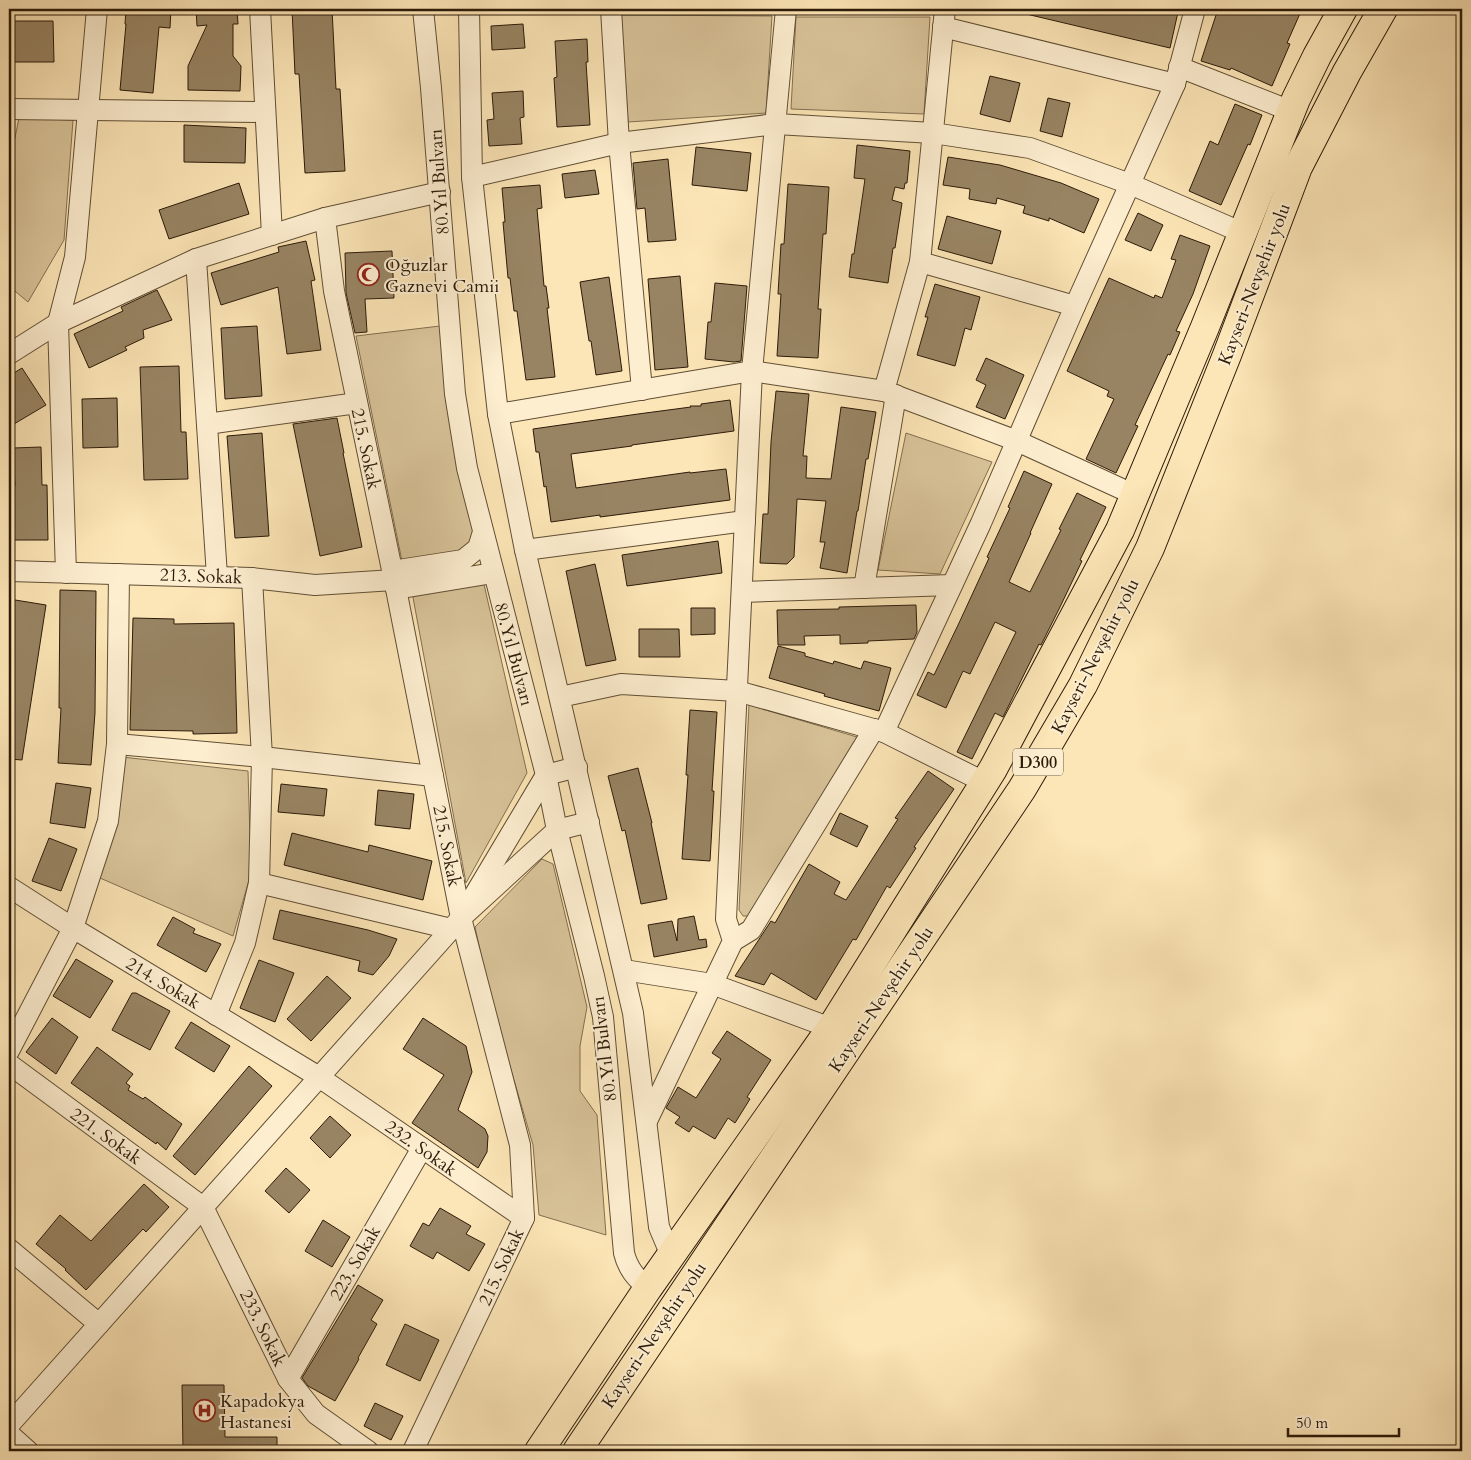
<svg xmlns="http://www.w3.org/2000/svg" width="1471" height="1460" font-family="Cardo,serif">
<style>
.green{fill:#d9c399;stroke:#826f51}
.building{fill:#988463;stroke:#2c1b09}
.lines{fill:none;stroke-linecap:round;stroke-linejoin:round}
.minor-casing{stroke:#604e34;stroke-width:22}
.highway-casing{stroke:#2c1b09;stroke-width:30}
.minor{stroke:#fdeed0;stroke-width:20}
.highway{stroke:#fce5b6;stroke-width:28}
.labels{text-anchor:middle;stroke-width:4;stroke-linejoin:round;paint-order:stroke}
.shield{fill:#fdeed0;stroke:#6b5a45;stroke-width:1}
.shield-label{font-size:16px;font-weight:bold;fill:#2c1b09}
.street-label{font-size:18px;fill:#2c1b09;stroke:#fdeed0}
.poi-label{font-size:18px;fill:#2c1b09;stroke:#fdeed0;text-anchor:start}
</style>
<rect width="100%" height="100%" fill="#fce5b6"/>
<filter id="stains"><feTurbulence type="fractalNoise" baseFrequency=".004" numOctaves="4"/><feColorMatrix values="0 0 0 0 .2 0 0 0 0 .09 0 0 0 0 .02 0 0 0 .5 -.17"/></filter>
<radialGradient id="worn" r=".72"><stop offset=".6" stop-color="#630" stop-opacity="0"/><stop offset="1" stop-color="#630" stop-opacity=".3"/></radialGradient>
<!-- green -->
<g class="green">
<polygon points="621,15 772,16 766,113 628,122"/>
<polygon points="796,17 930,17 924,114 791,109"/>
<polygon points="19,118 73,120 64,240 28,302 9,286 9,167"/>
<polygon points="440,326 476,540 465,550 402,561 356,336"/>
<polygon points="906,433 992,462 940,574 878,570"/>
<polygon points="483,580 527,773 466,883 412,592"/>
<polygon points="749,705 857,737 749,916 743,916 739,910"/>
<polygon points="122,757 248,771 251,873 233,936 100,878"/>
<polygon points="542,859 553,864 587,1007 580,1046 580,1091 597,1115 606,1235 539,1215 533,1145 492,1005 475,927"/>
</g>
<!-- building -->
<g class="building">
<polygon points="126,9 171,9 170,28 159,27 153,93 120,90 126,24 125,24"/>
<polygon points="196,9 237,9 238,24 233,24 233,56 241,66 240,91 188,90 188,66 207,25 197,26"/>
<polygon points="292,9 332,9 336,89 340,89 345,171 305,173 299,74 295,74"/>
<polygon points="1023,9 1165,9 1178,12 1170,48 1022,13"/>
<polygon points="1218,9 1302,9 1287,43 1290,44 1272,86 1231,68 1230,70 1201,61"/>
<polygon points="9,21 53,21 54,62 9,62"/>
<polygon points="523,24 525,48 492,50 491,26"/>
<polygon points="587,39 588,62 586,62 590,125 557,127 554,78 557,77 555,41"/>
<polygon points="990,76 1020,83 1010,122 980,114"/>
<polygon points="523,91 524,117 520,118 522,144 489,146 487,120 494,119 492,93"/>
<polygon points="1048,98 1070,103 1062,137 1040,131"/>
<polygon points="1235,104 1262,115 1250,145 1248,144 1221,205 1189,191 1210,141 1218,145"/>
<polygon points="184,125 246,128 245,163 184,162"/>
<polygon points="857,145 910,151 907,183 905,183 904,189 895,187 892,200 902,203 895,248 893,248 888,283 849,277 852,254 854,254 865,179 854,178"/>
<polygon points="696,147 751,153 747,191 692,185"/>
<polygon points="948,157 1000,165 1061,183 1099,199 1084,233 1049,218 1049,221 1023,213 1025,206 997,198 996,204 969,199 970,189 943,185"/>
<polygon points="668,159 676,240 648,242 645,208 637,209 633,163"/>
<polygon points="595,170 599,194 565,198 562,174"/>
<polygon points="239,183 249,214 169,239 159,210"/>
<polygon points="788,184 829,187 826,234 823,234 818,309 821,309 818,358 777,356 781,294 778,294 781,244 784,244"/>
<polygon points="540,185 542,208 537,209 544,286 546,286 549,308 547,308 555,377 526,380 517,311 514,311 510,278 508,278 503,222 505,222 502,188"/>
<polygon points="1138,213 1163,225 1151,251 1125,240"/>
<polygon points="947,216 1001,231 992,264 938,249"/>
<polygon points="1180,235 1210,246 1193,294 1176,331 1180,332 1170,355 1168,354 1135,425 1138,426 1116,473 1086,459 1114,399 1107,396 1109,391 1067,371 1109,278 1154,298 1155,295 1162,298 1176,260 1171,259"/>
<polygon points="306,241 315,280 311,281 321,350 287,354 278,287 221,305 211,273 279,252 278,247"/>
<polygon points="392,251 394,298 365,299 367,332 355,333 346,293 345,253"/>
<polygon points="680,276 688,367 655,370 648,279"/>
<polygon points="609,277 622,371 596,375 591,341 589,341 580,282"/>
<polygon points="715,283 747,286 741,361 734,362 705,359 708,322 711,322"/>
<polygon points="935,284 980,297 971,330 965,328 955,366 917,355 928,317 925,317"/>
<polygon points="157,290 172,320 143,330 144,338 125,347 127,350 89,368 74,334 123,311 121,307"/>
<polygon points="257,326 262,396 225,399 221,328"/>
<polygon points="986,358 1024,375 1005,419 976,407 986,385 976,380"/>
<polygon points="179,366 181,432 186,432 188,479 144,480 140,367"/>
<polygon points="22,368 46,405 9,427 9,376"/>
<polygon points="776,391 809,394 803,456 807,456 806,478 831,479 841,407 876,412 868,459 866,459 858,511 857,511 847,573 820,568 825,542 820,542 826,501 797,499 794,557 787,564 760,563 763,514 768,514 771,442"/>
<polygon points="117,398 118,447 83,448 82,399"/>
<polygon points="730,400 734,431 632,445 632,446 571,454 576,488 690,472 690,473 726,469 730,500 600,517 600,515 551,522 546,486 544,487 539,452 536,452 533,429 638,414 691,407 690,406 701,406 701,404"/>
<polygon points="337,418 344,453 343,453 362,547 320,556 293,424"/>
<polygon points="262,433 269,536 235,538 227,436"/>
<polygon points="41,447 42,485 47,485 48,540 12,540 11,486 15,486 13,448"/>
<polygon points="1024,471 1052,484 1030,533 1031,533 1009,582 1030,592 1061,530 1059,529 1077,493 1106,507 1080,560 1082,561 1060,607 1041,645 1039,644 1009,705 1003,717 995,713 972,759 957,752 1016,632 995,622 970,674 963,671 946,708 917,695 928,672 934,675 959,623 989,558 987,557 1010,508 1008,507"/>
<polygon points="718,541 722,573 627,586 622,555"/>
<polygon points="595,564 616,660 586,666 566,571"/>
<polygon points="60,590 96,591 95,713 91,765 58,763 61,708 59,708"/>
<polygon points="9,599 46,605 22,760 9,759"/>
<polygon points="916,605 917,632 914,639 868,641 868,643 840,644 840,635 804,636 805,645 778,645 777,610 839,609 839,607"/>
<polygon points="691,608 715,608 715,634 691,635"/>
<polygon points="133,618 174,619 174,624 234,623 237,733 193,734 193,731 130,730"/>
<polygon points="639,629 679,629 680,657 639,657"/>
<polygon points="778,646 805,653 805,656 833,664 834,661 861,669 864,661 891,668 879,711 824,696 825,694 769,678"/>
<polygon points="690,710 717,712 712,791 714,791 710,861 682,859 688,775 686,775"/>
<polygon points="638,768 652,823 651,823 667,899 641,904 625,830 622,831 608,776"/>
<polygon points="928,771 954,789 914,847 916,848 890,888 887,886 856,940 853,939 816,1000 771,973 764,985 735,976 771,921 775,923 809,864 840,882 834,894 846,900 898,819 895,818"/>
<polygon points="56,783 91,788 85,828 50,823"/>
<polygon points="281,784 327,789 324,816 278,812"/>
<polygon points="378,790 414,794 410,829 375,825"/>
<polygon points="840,813 868,826 857,847 830,834"/>
<polygon points="292,833 368,852 369,845 432,861 423,900 284,865"/>
<polygon points="49,838 77,849 61,891 32,881"/>
<polygon points="280,910 368,930 397,939 389,956 373,975 358,971 360,961 273,939"/>
<polygon points="694,916 699,940 706,939 707,947 654,957 648,925 672,921 677,941 678,919"/>
<polygon points="173,917 195,929 193,933 221,944 206,972 157,945"/>
<polygon points="76,959 113,981 90,1018 53,996"/>
<polygon points="259,960 294,973 275,1022 240,1008"/>
<polygon points="327,976 351,998 311,1041 287,1019"/>
<polygon points="132,993 136,993 170,1011 150,1050 112,1030"/>
<polygon points="52,1018 78,1037 56,1074 26,1052"/>
<polygon points="423,1018 466,1046 472,1072 458,1110 485,1129 488,1136 487,1152 478,1168 412,1123 444,1075 403,1049"/>
<polygon points="191,1022 230,1046 214,1072 175,1048"/>
<polygon points="727,1031 771,1060 747,1097 750,1099 735,1123 728,1118 715,1139 693,1126 689,1132 675,1123 680,1117 666,1108 678,1087 696,1098 721,1059 712,1053"/>
<polygon points="97,1047 133,1074 126,1083 130,1086 128,1090 143,1099 145,1097 182,1124 166,1150 157,1142 156,1144 71,1083"/>
<polygon points="249,1066 272,1086 195,1175 173,1156"/>
<polygon points="330,1116 351,1135 330,1158 310,1138"/>
<polygon points="286,1168 310,1190 289,1213 265,1191"/>
<polygon points="144,1184 169,1207 146,1232 143,1229 86,1290 65,1270 66,1269 36,1244 60,1215 91,1241"/>
<polygon points="440,1208 471,1226 466,1234 485,1244 469,1271 437,1252 433,1259 410,1246 423,1223 429,1226"/>
<polygon points="323,1220 350,1237 332,1267 305,1251"/>
<polygon points="358,1285 383,1300 371,1320 377,1324 358,1358 359,1359 335,1401 308,1386 302,1378"/>
<polygon points="405,1324 439,1340 420,1381 386,1365"/>
<polygon points="182,1385 224,1385 225,1437 277,1437 277,1451 183,1451"/>
<polygon points="375,1403 403,1416 391,1440 364,1426"/>
</g>
<g class="lines">
<defs>
<g id="minor">
<polyline points="260,9 272,235"/>
<path d="M423 9 431 88 455 394 467 468 546 775 557 830 594 976 603 1017 624 1253C628 1269 636 1278 648 1288"/>
<polyline points="469,9 472,177 498,414 525,550 633,1013 659,1227 667,1246 673,1253"/>
<polyline points="611,9 619,143 642,390"/>
<polyline points="943,27 1175,84"/>
<polyline points="1179,67 1291,111"/>
<polyline points="9,109 265,112"/>
<polyline points="472,177 619,143 776,124 933,133 1030,148 1130,184 1243,233"/>
<polyline points="325,218 334,291 396,589 461,918 520,1145 524,1218 413,1451"/>
<polyline points="196,259 217,576"/>
<polyline points="920,262 1075,306"/>
<polyline points="9,354 58,323 196,259 325,218 440,192"/>
<polyline points="884,391 920,262 945,9"/>
<polyline points="498,414 752,371 884,391 1017,441 1135,495"/>
<polyline points="207,424 357,403"/>
<polyline points="525,550 745,521"/>
<polyline points="9,571 252,578 315,585 394,580"/>
<polyline points="392,571 463,560 478,548 483,532"/>
<polyline points="66,573 58,323 75,257 97,9"/>
<polyline points="864,588 896,395"/>
<polyline points="396,589 493,573"/>
<polyline points="742,592 952,585"/>
<polyline points="560,697 621,684 737,691 884,732 984,782"/>
<polyline points="884,732 981,523 1075,306 1175,84 1195,9"/>
<polyline points="117,744 262,757 433,776"/>
<polyline points="259,883 451,929"/>
<polyline points="9,887 73,928 319,1077 524,1218"/>
<polyline points="472,899 546,775 577,767"/>
<polyline points="733,941 751,930 874,729"/>
<polyline points="624,970 712,984 831,1028"/>
<polyline points="216,1015 245,943 259,883 262,757 252,578"/>
<polyline points="9,1051 73,928 108,821 117,744 119,574"/>
<polyline points="9,1064 203,1207 288,1379 316,1414 368,1451"/>
<polyline points="647,1121 733,941 726,919 752,371 786,9"/>
<polyline points="9,1249 99,1324"/>
<polyline points="288,1379 422,1148"/>
<polyline points="9,1425 461,918 557,830 589,822"/>
<polyline points="9,1434 28,1451"/>
</g>
<g id="highway">
<polyline points="539,1451 648,1288 831,1028 993,769 1120,530 1205,327 1296,99 1317,56 1343,9"/>
<polyline points="577,1451 1022,789 1083,685 1150,548 1227,355 1298,167 1347,72 1383,9"/>
</g>
</defs>
<!-- minor casing -->
<use href="#minor" class="minor-casing"/>
<!-- highway casing -->
<use href="#highway" class="highway-casing"/>
<!-- minor -->
<use href="#minor" class="minor"/>
<!-- highway -->
<use href="#highway" class="highway"/>
</g>
<!-- icons -->
<defs>
<symbol id="mosque-ring" viewBox="-11 -11 22 22"><circle r="9.5" fill="#fdeed0" stroke="#8f2418" stroke-width="1.5"/><path d="M3.5-4.9A6 6 0 1 0 3.5 4.9A5 5 0 1 1 3.5-4.9Z" fill="#8f2418"/></symbol>
<symbol id="hospital-ring" viewBox="-11 -11 22 22"><circle r="9.5" fill="#fdeed0" stroke="#8f2418" stroke-width="1.5"/><path d="M-5-5h3v3.5h4V-5h3V5h-3V1.5h-4V5h-3Z" fill="#8f2418"/></symbol>
</defs>
<g fill-rule="evenodd">
<use href="#mosque-ring" x="356" y="262" width="25" height="25"/>
<use href="#hospital-ring" x="192" y="1398" width="25" height="25"/>
</g>
<g class="labels">
<!-- shield labels -->
<rect class="shield" x="1013" y="748.5" width="50" height="27" rx="4"/>
<g class="shield-label">
<text x="1038" y="768">D300</text>
</g>
<!-- street labels -->
<g class="street-label">
<text transform="translate(439 182) rotate(-94)" y="6">80.Yıl Bulvarı</text>
<text transform="translate(1254 284) rotate(-69)" y="6">Kayseri-Nevşehir yolu</text>
<text transform="translate(366 449) rotate(78)" y="6">215. Sokak</text>
<text transform="translate(201 576) rotate(2)" y="6">213. Sokak</text>
<text transform="translate(514 654) rotate(75)" y="6">80.Yıl Bulvarı</text>
<text transform="translate(1095 656) rotate(-63)" y="6">Kayseri-Nevşehir yolu</text>
<text transform="translate(447 846) rotate(79)" y="6">215. Sokak</text>
<text transform="translate(163 983) rotate(31)" y="6">214. Sokak</text>
<text transform="translate(881 999) rotate(-56)" y="6">Kayseri-Nevşehir yolu</text>
<text transform="translate(604 1049) rotate(-97)" y="6">80.Yıl Bulvarı</text>
<text transform="translate(106 1136) rotate(36)" y="6">221. Sokak</text>
<text transform="translate(421 1148) rotate(35)" y="6">232. Sokak</text>
<text transform="translate(355 1263) rotate(-60)" y="6">223. Sokak</text>
<text transform="translate(501 1267) rotate(-65)" y="6">215. Sokak</text>
<text transform="translate(263 1328) rotate(64)" y="6">233. Sokak</text>
<text transform="translate(654 1335) rotate(-56)" y="6">Kayseri-Nevşehir yolu</text>
</g>
<!-- poi labels -->
<g class="poi-label">
<text x="385" y="271">Oğuzlar<tspan x="385" dy="21">Gaznevi Camii</tspan></text>
<text x="220" y="1407">Kapadokya<tspan x="220" dy="21">Hastanesi</tspan></text>
</g>
</g>
<!-- margin -->
<rect width="1471" height="1460" fill="none" stroke="#fce5b6" stroke-width="30"/>
<rect x="10" y="10" width="1451" height="1440" fill="none" stroke="#2c1b09" stroke-width="2.5"/>
<rect x="15" y="15" width="1441" height="1430" fill="none" stroke="#2c1b09"/>
<!-- scale -->
<path d="M1288 1428v8h111v-8" fill="none" stroke="#2c1b09" stroke-width="2.5"/>
<text x="1296" y="1428" font-size="15" fill="#2c1b09" stroke="#fdeed0" stroke-width="4" paint-order="stroke">50 m</text>
<rect width="100%" height="100%" filter="url(#stains)"/>
<rect width="100%" height="100%" fill="url(#worn)"/>
</svg>
